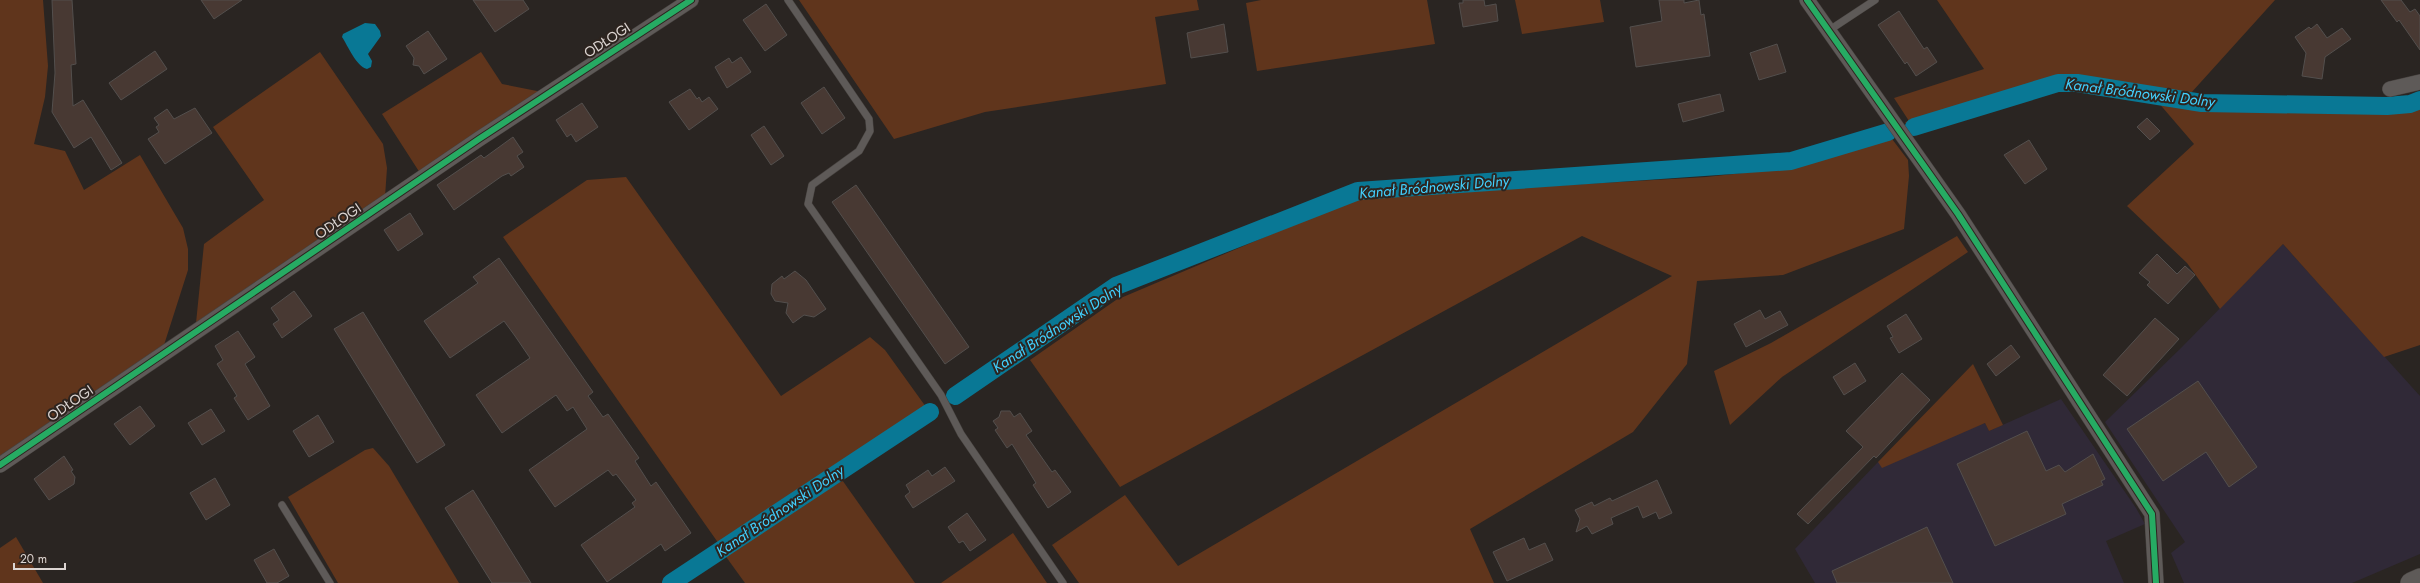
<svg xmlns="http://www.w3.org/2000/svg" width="2420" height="583" font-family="Jost,sans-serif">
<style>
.industrial{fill:#302937}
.green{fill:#60351c}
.water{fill:#097895}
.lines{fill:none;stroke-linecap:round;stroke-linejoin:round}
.canal{stroke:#097895;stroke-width:18}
.building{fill:#483933;stroke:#534f4d}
.service-casing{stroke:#46423f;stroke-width:8}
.minor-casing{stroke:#46423f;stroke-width:16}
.secondary-casing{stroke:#46423f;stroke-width:22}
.service{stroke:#5e5a58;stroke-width:7}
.minor{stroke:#5e5a58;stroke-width:15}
.secondary{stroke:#5e5a58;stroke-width:21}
.cycleway-casing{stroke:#2d241f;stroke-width:8}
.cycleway{stroke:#26ab63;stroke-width:6}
.labels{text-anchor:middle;stroke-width:4;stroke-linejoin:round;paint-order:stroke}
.street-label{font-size:14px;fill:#dcd5d2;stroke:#2d241f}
.water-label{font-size:15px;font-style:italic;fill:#42d0fe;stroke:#2d241f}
</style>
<rect width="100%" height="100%" fill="#2a2522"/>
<!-- industrial -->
<g class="industrial">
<polygon points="2283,244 2420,396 2420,554 2352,583 2184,583 2171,553 2185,542 2105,422 2182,347"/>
<polygon points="2061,399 2136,508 2145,524 2106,541 2124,583 1815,583 1795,549 1878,462 1985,423 1989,431"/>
</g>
<!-- green -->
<g class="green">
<polygon points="0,0 43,0 48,66 45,97 34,144 65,151 84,190 140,155 183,228 188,249 188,270 164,345 0,456"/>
<polygon points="799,0 1197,0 1199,10 1155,17 1166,84 985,112 894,139"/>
<polygon points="1261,0 1427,0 1435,44 1257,71 1246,3"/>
<polygon points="1515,0 1600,0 1604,22 1522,34"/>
<polygon points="1937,0 2275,0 2191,93 2206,96 2392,100 2420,95 2420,345 2384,357 2283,244 2220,309 2187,263 2127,206 2194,144 2157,101 2062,87 1913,133 1905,122 1909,121 1894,98 1984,69"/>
<polygon points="320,52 383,144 387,168 385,197 196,323 204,244 264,200 213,127"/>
<polygon points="481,52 502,84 537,91 540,94 420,173 382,114"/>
<polygon points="1892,139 1908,160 1909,176 1904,229 1783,275 1697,281 1687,364 1633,432 1470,529 1494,583 1079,583 1052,545 1125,495 1178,566 1672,276 1582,236 1120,487 1030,360 1116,300 1359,197 1706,177 1798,167"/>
<polygon points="626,177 781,396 870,337 885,350 926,407 719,544 503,237 587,180"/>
<polygon points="1957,236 1968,252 1782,377 1730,425 1714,371 1771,343"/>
<polygon points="1973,364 2003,425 1989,431 1985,423 1882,468 1878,462"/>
<polygon points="373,448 389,466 459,583 338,583 288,497 365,450"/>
<polygon points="840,477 915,583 745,583 724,554"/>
<polygon points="1013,533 1047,583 941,583"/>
<polygon points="16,537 43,583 0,583 0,548"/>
</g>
<!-- water -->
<path class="water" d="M365 23 375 24 380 31 381 36 368 54 372 61 371 67 367 69C356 66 348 46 342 37L343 34Z"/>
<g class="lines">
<!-- canal -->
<g class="canal">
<polyline points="1914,127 2058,83 2077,83 2202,103 2387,106 2410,104 2420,100"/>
<polyline points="955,396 1116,286 1358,191 1791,161 1888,132"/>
<polyline points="671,583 930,412"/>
</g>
</g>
<!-- building -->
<g class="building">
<polygon points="52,0 72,0 76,64 71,65 73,106 83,100 122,163 111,170 91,137 74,148 52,112 55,73"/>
<polygon points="201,0 242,0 214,19"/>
<polygon points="473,0 523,0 529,9 495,32"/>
<polygon points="1463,0 1484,0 1485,6 1496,4 1498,21 1463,27 1459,3 1463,3"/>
<polygon points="1659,0 1684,0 1684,3 1699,0 1701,15 1704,14 1710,56 1636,67 1630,27 1662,21"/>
<polygon points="2381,0 2401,0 2410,12 2415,9 2420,16 2420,50 2399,20 2397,22"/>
<polygon points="766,4 787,35 765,51 743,20"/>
<polygon points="1899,11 1924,49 1927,47 1937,62 1916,76 1907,62 1905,64 1878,25"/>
<polygon points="1224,24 1228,52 1191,58 1187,33"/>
<polygon points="2317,24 2327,38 2342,28 2351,39 2325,57 2322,79 2302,76 2306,53 2295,37 2309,27 2311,29"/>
<polygon points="428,31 447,59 424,74 419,66 413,65 414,58 406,46"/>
<polygon points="1777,44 1786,72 1759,80 1750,53"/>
<polygon points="155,51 167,69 121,100 109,83"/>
<polygon points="741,57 751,72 727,88 715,67 729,58 732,63"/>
<polygon points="824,87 845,118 822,134 801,103"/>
<polygon points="690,89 697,99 699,97 702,102 709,97 718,109 689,130 669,102"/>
<polygon points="1720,94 1724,111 1683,122 1678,104"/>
<polygon points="582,103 598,127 576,142 571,134 567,137 556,120"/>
<polygon points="195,108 212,133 165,164 148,139 159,132 156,127 159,125 154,118 167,109 174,119"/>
<polygon points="2147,118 2160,131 2150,140 2137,127"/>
<polygon points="764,126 784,156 771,165 751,135"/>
<polygon points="513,137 523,152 517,156 524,167 511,176 509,173 502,176 454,210 437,185 481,155 484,158"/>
<polygon points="2029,140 2047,169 2025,184 2004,155"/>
<polygon points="856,185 969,347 945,364 832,202"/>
<polygon points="410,213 423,234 398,251 384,230"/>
<polygon points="2157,254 2177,274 2185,266 2195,275 2168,304 2147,285 2150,282 2139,273"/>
<polygon points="499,258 593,392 588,396 603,417 608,414 639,458 635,461 651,486 656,482 691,533 665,551 661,544 607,582 581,545 635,507 632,503 636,500 616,474 613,476 608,470 555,507 529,470 587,429 573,407 567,411 556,395 502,433 476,395 530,358 515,336 504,321 450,358 424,321 478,283 473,277"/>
<polygon points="795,271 806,280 826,309 814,317 804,315 793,323 786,313 788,303 775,301 771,294 772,284 782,276 784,279"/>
<polygon points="294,291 312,316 282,338 273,324 279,320 271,308"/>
<polygon points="1760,310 1765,319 1780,311 1788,325 1746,347 1734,324"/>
<polygon points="363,312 445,445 417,463 334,329"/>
<polygon points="1906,314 1922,339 1899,353 1890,338 1893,337 1887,326"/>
<polygon points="2155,318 2179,339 2127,396 2103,375"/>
<polygon points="238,331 255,357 245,364 270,406 248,420 234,398 237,396 217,364 223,360 215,346"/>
<polygon points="2011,345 2020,357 1996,376 1987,364"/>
<polygon points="1855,363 1866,381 1844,395 1833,377"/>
<polygon points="1902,373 1930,400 1876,458 1874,456 1808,524 1797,514 1863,447 1846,431"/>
<polygon points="2198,381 2257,467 2229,487 2206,452 2163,481 2127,429"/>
<polygon points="140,406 155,426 130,445 114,424"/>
<polygon points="211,409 225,431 202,445 188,423"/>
<polygon points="1001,411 1010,411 1014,417 1020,413 1032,431 1026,435 1052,472 1055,470 1071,492 1048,508 1033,485 1036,483 1012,444 1007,448 995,430 998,428 993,421 999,417"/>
<polygon points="318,415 334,442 309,457 293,431"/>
<polygon points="2027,431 2046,471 2059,465 2065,472 2093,454 2105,479 2101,481 2103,485 2062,504 2066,514 1995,546 1957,464"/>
<polygon points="64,456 73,470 71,471 75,477 74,484 49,500 34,479"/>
<polygon points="945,467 955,481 913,508 905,496 910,492 906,485 928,470 932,476"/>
<polygon points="215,478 230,505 206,520 190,493"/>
<polygon points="1657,480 1672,513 1659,519 1656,512 1643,518 1638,506 1611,518 1613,524 1592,534 1587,526 1576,532 1580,519 1575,510 1592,502 1594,506 1610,498 1612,501"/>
<polygon points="473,490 531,583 492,583 445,508"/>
<polygon points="967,513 986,540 970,551 963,541 959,543 948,527"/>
<polygon points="1927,527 1953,583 1837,583 1832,571"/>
<polygon points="1524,538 1529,550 1545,543 1553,560 1507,581 1493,552"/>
<polygon points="274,549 289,576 277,583 267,583 254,560"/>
</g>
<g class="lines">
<defs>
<g id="service">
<polyline points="788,0 869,119 870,131 859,151 812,185 808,204 941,395 961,434 1063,583"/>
<polyline points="1828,31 1875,0"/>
<polyline points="282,505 330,583"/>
</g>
<g id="minor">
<polyline points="1807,0 1958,214 2152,514 2156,583"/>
<polyline points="2390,89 2420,82"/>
<polyline points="0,465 479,139 691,0"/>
</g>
<polyline id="secondary" points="2411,583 2420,579"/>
</defs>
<!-- service casing -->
<use href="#service" class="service-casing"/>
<!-- minor casing -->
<use href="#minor" class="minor-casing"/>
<!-- secondary casing -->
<use href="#secondary" class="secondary-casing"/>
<!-- service -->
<use href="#service" class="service"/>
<!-- minor -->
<use href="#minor" class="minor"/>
<!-- secondary -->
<use href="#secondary" class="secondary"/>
<defs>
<g id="cycleway">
<polyline points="1807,0 1958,214 2152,514 2156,583"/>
<polyline points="0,465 479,139 691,0"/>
</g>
</defs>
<!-- cycleway casing -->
<use href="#cycleway" class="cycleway-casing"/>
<!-- cycleway -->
<use href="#cycleway" class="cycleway"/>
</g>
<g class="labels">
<!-- street labels -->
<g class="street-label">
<text transform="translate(607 40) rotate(-33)" y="5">ODŁOGI</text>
<text transform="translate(338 221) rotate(-34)" y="5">ODŁOGI</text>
<text transform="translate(70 403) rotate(-34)" y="5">ODŁOGI</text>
</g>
<!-- water labels -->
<g class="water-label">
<text transform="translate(2140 93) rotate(7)" y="5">Kanał Bródnowski Dolny</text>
<text transform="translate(1434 187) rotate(-5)" y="5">Kanał Bródnowski Dolny</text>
<text transform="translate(1057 328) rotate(-33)" y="5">Kanał Bródnowski Dolny</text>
<text transform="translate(780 511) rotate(-34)" y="5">Kanał Bródnowski Dolny</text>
</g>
</g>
<!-- scale -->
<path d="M14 563v6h51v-6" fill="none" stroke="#dcd5d2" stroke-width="2"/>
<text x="20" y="563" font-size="12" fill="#dcd5d2" stroke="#2d241f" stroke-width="3" paint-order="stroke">20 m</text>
</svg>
